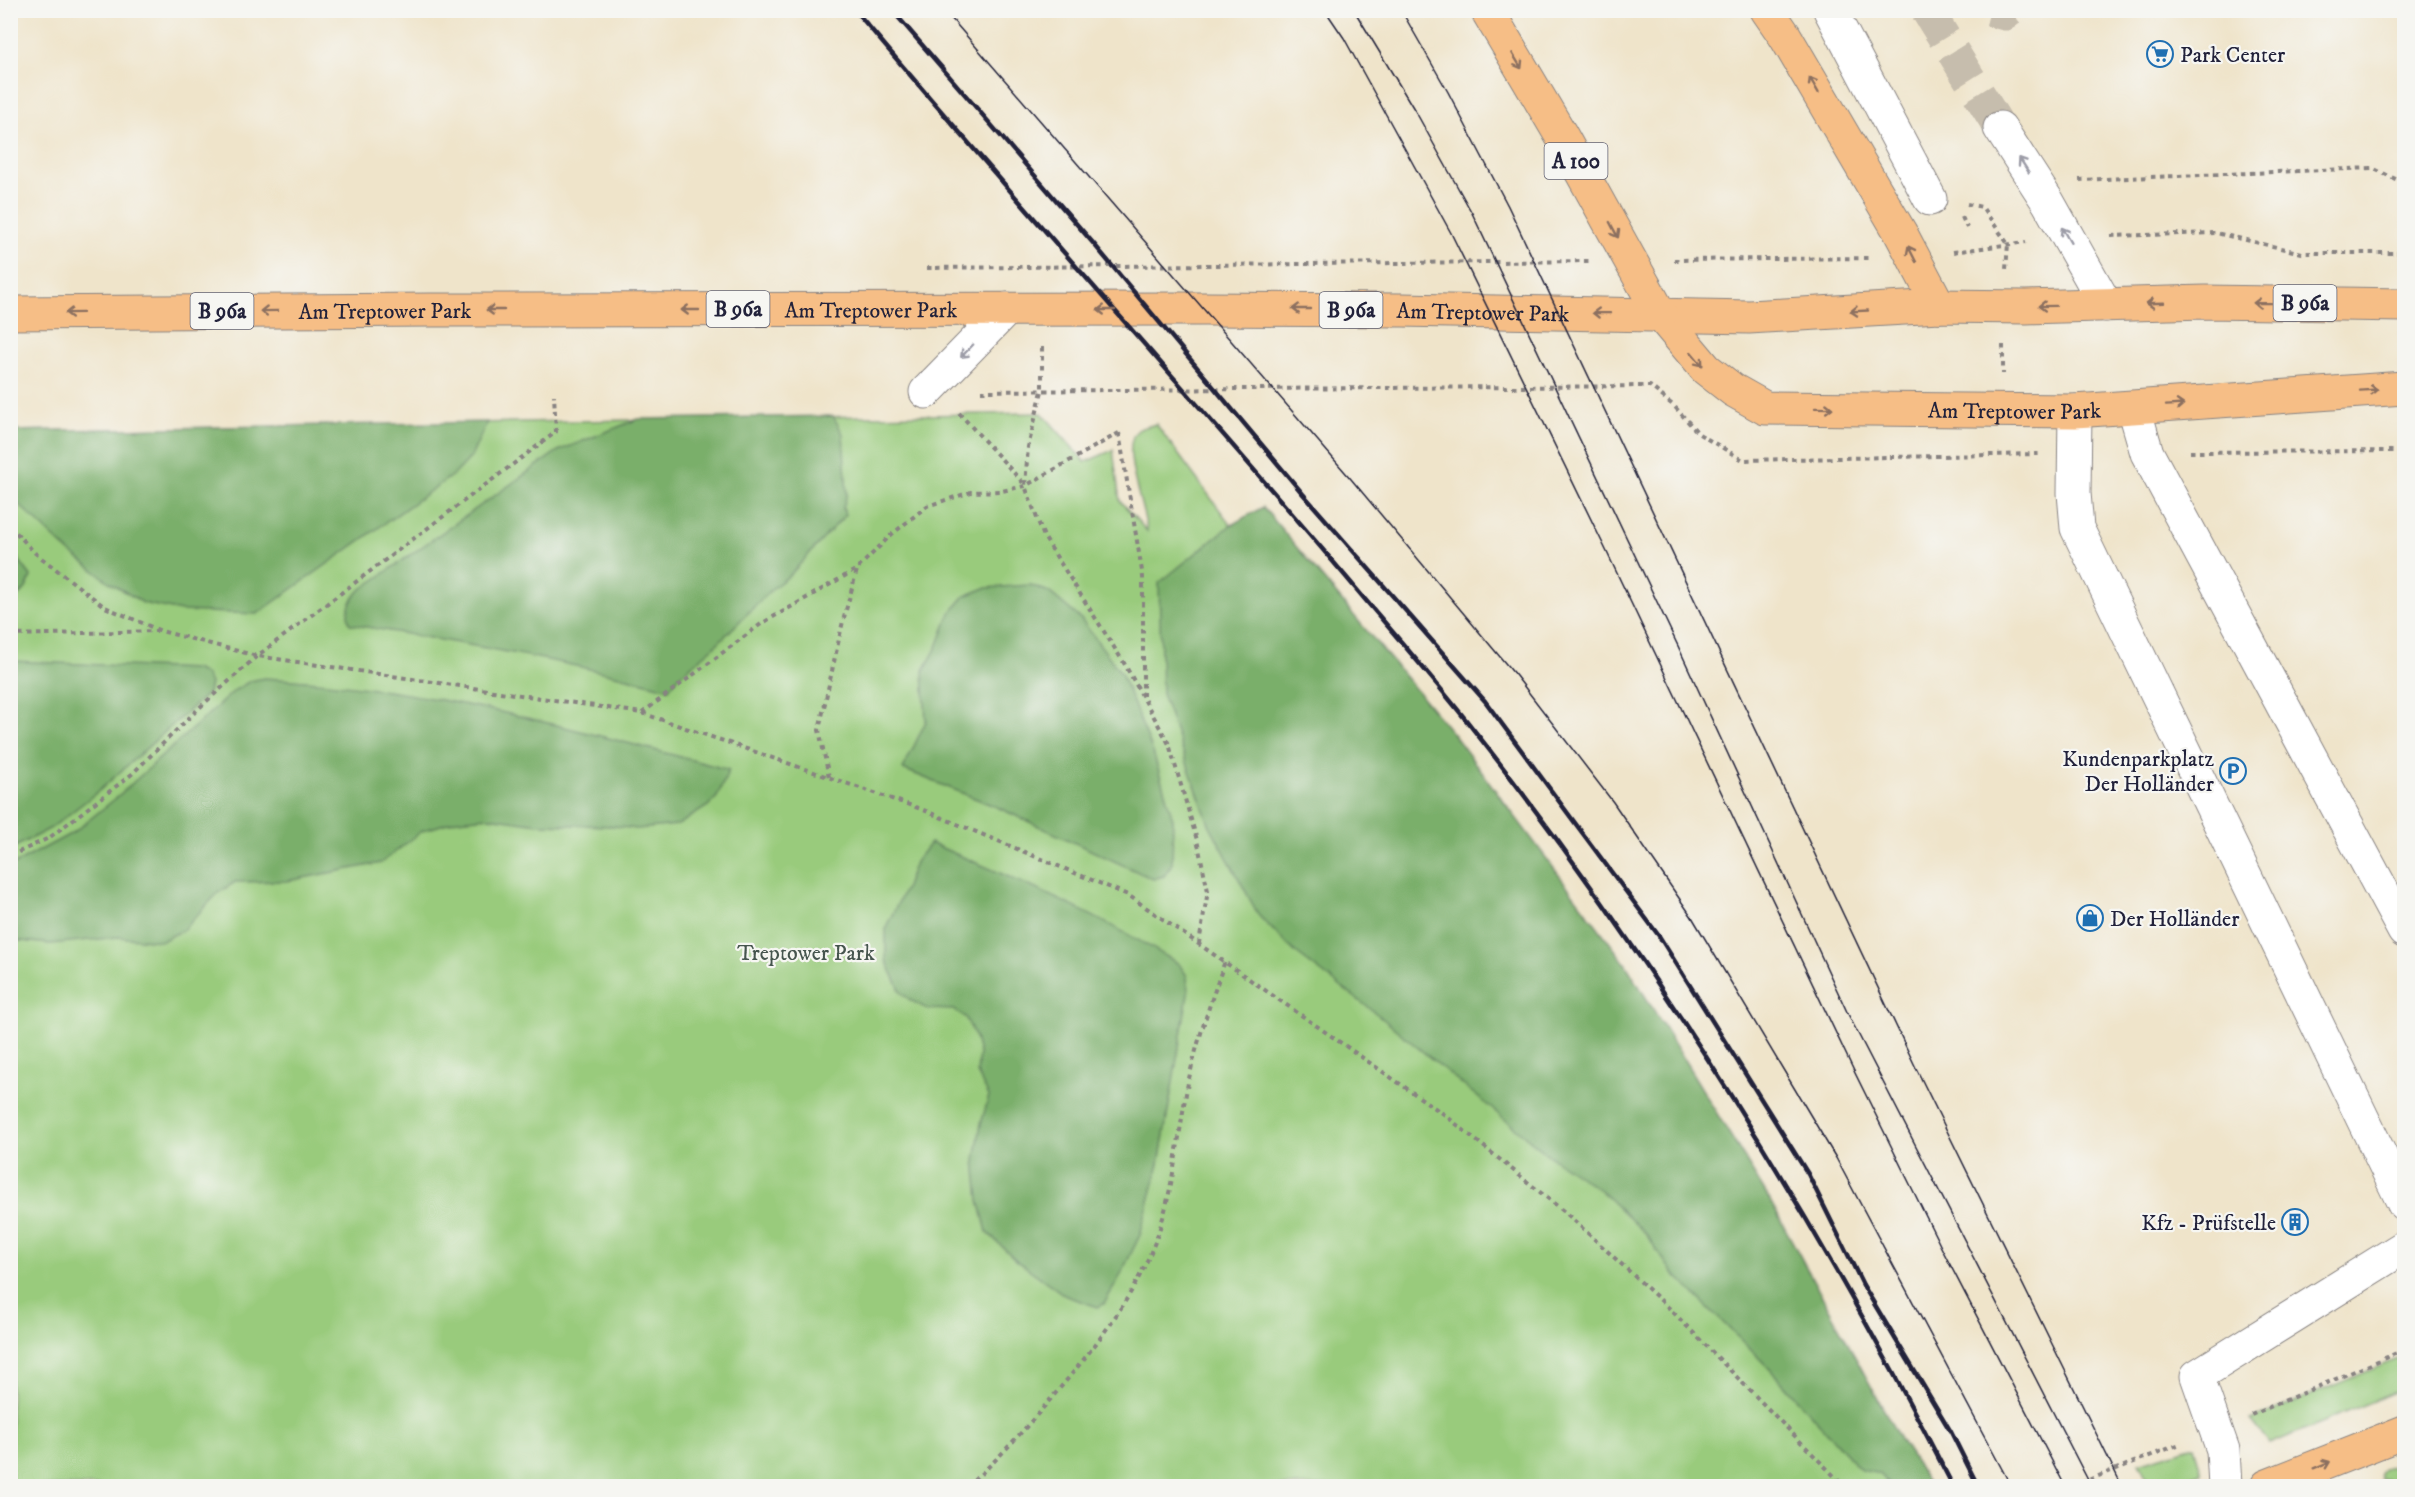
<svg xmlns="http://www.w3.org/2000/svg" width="2415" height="1497" font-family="'IM FELL DW Pica',serif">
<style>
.green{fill:#99cb7b;stroke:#5e765b;stroke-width:1.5}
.forest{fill:#7aaf6b;stroke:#4e6853;stroke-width:1.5}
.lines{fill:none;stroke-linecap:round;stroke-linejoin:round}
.minor-tunnel{stroke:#c6bdad;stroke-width:33;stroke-dasharray:33 16;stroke-linecap:butt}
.minor-casing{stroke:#888382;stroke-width:35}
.major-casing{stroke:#888382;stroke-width:35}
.highway-casing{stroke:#888382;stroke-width:35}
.path{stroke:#888382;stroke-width:4;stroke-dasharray:4.5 4.5;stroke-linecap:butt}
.minor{stroke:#fff;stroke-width:33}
.major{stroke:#f6be86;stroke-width:33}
.highway{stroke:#f6be86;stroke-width:33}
.tram{stroke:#22223b;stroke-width:1.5}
.rail{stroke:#22223b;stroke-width:4.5}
.oneway{stroke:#8c7060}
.oneway2{stroke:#9c9ca7}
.labels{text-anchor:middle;stroke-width:4.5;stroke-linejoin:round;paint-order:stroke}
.shield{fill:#f6f6f2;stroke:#626272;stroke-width:1.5}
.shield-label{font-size:21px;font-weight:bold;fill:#22223b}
.poi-label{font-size:22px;fill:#22223b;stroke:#f6f6f2;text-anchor:start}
.street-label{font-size:22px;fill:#22223b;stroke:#f6f6f2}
.park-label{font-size:22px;fill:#46554e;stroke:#f6f6f2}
</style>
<rect width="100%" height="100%" fill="#f6f6f2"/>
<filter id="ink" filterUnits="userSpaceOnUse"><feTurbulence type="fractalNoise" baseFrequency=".0167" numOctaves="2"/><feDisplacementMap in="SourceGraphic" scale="12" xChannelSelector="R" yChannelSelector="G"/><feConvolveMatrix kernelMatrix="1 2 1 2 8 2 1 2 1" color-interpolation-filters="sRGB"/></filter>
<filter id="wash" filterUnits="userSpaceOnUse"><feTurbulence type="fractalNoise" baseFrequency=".008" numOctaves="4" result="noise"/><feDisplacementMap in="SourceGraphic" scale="24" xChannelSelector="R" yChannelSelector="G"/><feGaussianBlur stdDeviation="1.35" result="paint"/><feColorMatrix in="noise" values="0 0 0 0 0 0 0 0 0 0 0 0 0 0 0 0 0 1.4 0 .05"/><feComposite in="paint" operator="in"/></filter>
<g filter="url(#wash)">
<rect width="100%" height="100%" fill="#efe4ca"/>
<!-- green -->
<g class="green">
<path d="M1042 413 1085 462 1113 450 1120 501 1147 531C1145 509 1118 444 1138 430 1142 427 1151 426 1156 424L1231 525 1179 567 1891 1486H11L10 431Z"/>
<polygon points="2404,1356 2404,1388 2270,1444 2251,1420"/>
<polygon points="2194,1446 2202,1473 2169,1486 2151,1486 2139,1463"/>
<polygon points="2404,1462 2404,1484 2381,1479 2380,1475 2384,1469"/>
</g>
<!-- forest -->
<g class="forest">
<path d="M833 416 843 434 847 494 843 508 845 515 789 576 774 587 714 647 679 676 669 689C565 660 457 643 350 624 345 610 350 602 359 591L558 451 638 419Z"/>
<polygon points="487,422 471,457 457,472 257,614 181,611 143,603 109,582 66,549 11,497 11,431"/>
<polygon points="1263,507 1454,735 1625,963 1768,1197 1901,1441 1930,1486 1891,1486 1880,1474 1861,1470 1767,1366 1672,1272 1646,1234 1601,1191 1548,1155 1377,1014 1296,953 1259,916 1209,824 1162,694 1159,583 1231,525"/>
<path d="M10 548 31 576C28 587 23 596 11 598Z"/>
<polygon points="1031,585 1049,592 1081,619 1121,673 1153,752 1173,819 1172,864 1164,876 1153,879 999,808 903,769 926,721 923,672 937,647 950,613 965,596 985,588"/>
<polygon points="11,661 195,669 205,674 210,683 208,693 100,790 51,828 11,849"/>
<path d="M264 678C422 686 577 729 729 770L717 797 708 806 678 825 637 829 614 826 539 824 488 817 457 820 422 831 381 863 287 881 235 882 218 893 183 930 162 941 118 937 51 944 11 940V866L74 832 116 798 235 690 250 681Z"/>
<path d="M930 843C1015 879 1100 915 1179 964L1187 976 1188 994 1159 1164 1140 1235 1117 1282 1104 1304 1098 1307 1066 1296 1016 1260 987 1232 979 1200 975 1160 981 1124 989 1096 977 1073 979 1053 974 1034 965 1017 954 1010 927 1009 910 1000 901 992 886 960V927L906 887 915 862Z"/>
</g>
</g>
<g filter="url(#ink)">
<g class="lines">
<!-- minor-tunnel -->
<g class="minor-tunnel">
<polyline points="1927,10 2000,128"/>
<polyline points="1990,10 2005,14 2010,10"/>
</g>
<defs>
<g id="minor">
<polyline points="1830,10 1930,199"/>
<polyline points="2000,128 2048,202 2106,305"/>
<polyline points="926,392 1007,309"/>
<polyline points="2134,408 2147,453 2404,931"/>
<polyline points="2075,411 2074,493 2077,528 2404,1204"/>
<polyline points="2225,1486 2223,1450 2197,1376 2404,1247"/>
</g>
<g id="major">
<path id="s1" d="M10 313 433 310 1205 309 1402 310 1749 317 1939 306 2026 307 2205 302 2404 305"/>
<path id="s2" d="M1660 314 1706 369 1733 390 1765 408 2075 411 2404 388"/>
<polyline points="2267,1486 2404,1432"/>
</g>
<g id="highway">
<polyline points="1487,10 1561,135 1660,314"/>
<polyline points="1767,10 1785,36 1900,232 1939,306"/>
</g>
</defs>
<!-- minor casing -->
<use href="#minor" class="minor-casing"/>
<!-- major casing -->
<use href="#major" class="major-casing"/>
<!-- highway casing -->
<use href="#highway" class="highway-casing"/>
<!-- path -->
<g class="path">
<polyline points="2079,180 2372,168 2404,183"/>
<polyline points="1967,204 1982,207 2008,244 2006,269"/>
<polyline points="1962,217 1967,228"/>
<polyline points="2111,236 2216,233 2302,253 2404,253"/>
<polyline points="1953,252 2026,242"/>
<polyline points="1674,260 1871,258"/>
<polyline points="927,268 1589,261"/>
<polyline points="2003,345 2003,374"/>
<polyline points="1042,347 1042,391 1028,447 1025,486 1044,537 1124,663 1169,744 1197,840 1208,891 1199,943"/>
<polyline points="981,391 1650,386 1675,407 1699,434 1743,460 2039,454"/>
<polyline points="959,413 1025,485"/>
<polyline points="1119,433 1143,577 1143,696"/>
<polyline points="2190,452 2404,451"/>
<polyline points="10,526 35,553 105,607 161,631 257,656 642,713 921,809 1128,895 1445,1115 1567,1214 1669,1308 1844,1486"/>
<polyline points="10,635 157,631"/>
<polyline points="642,713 761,624 857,569 891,535 927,506 971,492 1002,491 1025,486 1119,433"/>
<polyline points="829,777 819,730 843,621 857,570"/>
<polyline points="10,856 49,838 132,774 199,708 257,656 556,432 554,395"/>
<polyline points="2251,1415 2404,1350"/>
<path d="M967 1486C995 1463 1019 1435 1043 1408 1085 1359 1129 1307 1153 1247 1173 1199 1178 1134 1188 1083 1197 1041 1211 1001 1225 961"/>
<polyline points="2073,1486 2180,1444"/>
</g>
<!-- minor -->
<use href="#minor" class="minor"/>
<!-- major -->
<use href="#major" class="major"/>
<!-- highway -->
<use href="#highway" class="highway"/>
<!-- tram -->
<g class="tram">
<polyline points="944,10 1351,479 1516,676 1613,802 1692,917 1836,1158 2011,1486"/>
<polyline points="1325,10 1344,38 1451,233 1604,546 1854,1071 1944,1253 2065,1486"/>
<polyline points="1354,10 1417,114 1472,213 1678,646 1848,1014 2091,1486"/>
<polyline points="1401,10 1448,92 1508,206 1916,1068 2122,1486"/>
</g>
<!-- rail -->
<g class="rail">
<path d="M855 10C1016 202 1185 387 1347 578 1387 626 1428 672 1466 720 1654 958 1815 1217 1953 1486"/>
<polyline points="892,10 1093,243 1303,494 1485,701 1578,827 1659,936 1808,1174 1863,1285 1951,1432 1978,1486"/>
</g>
</g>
<!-- one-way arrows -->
<defs><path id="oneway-shaft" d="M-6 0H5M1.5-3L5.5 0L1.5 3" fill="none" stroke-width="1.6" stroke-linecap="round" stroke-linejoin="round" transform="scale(1.5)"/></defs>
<g class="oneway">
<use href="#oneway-shaft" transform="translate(1517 61) rotate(59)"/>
<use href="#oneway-shaft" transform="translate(1814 85) rotate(-120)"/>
<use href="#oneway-shaft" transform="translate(1614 230) rotate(62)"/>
<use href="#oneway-shaft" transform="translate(1912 254) rotate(-117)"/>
<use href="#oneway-shaft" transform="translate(2155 303) rotate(178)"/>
<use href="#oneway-shaft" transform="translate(2262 303) rotate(-179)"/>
<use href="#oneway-shaft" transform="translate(2047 306) rotate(179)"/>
<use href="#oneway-shaft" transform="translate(1301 309) rotate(-180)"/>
<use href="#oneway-shaft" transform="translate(495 310) rotate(180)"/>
<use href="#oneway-shaft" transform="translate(690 310) rotate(180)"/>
<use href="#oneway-shaft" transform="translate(1106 310) rotate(180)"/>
<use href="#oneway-shaft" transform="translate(269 311) rotate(179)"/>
<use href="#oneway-shaft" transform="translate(1859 311) rotate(177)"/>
<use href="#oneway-shaft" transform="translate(74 313) rotate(179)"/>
<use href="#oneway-shaft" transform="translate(1601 313) rotate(-179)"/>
<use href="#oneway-shaft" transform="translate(1697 359) rotate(50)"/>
<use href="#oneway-shaft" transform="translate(2369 390) rotate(-4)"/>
<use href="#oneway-shaft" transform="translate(2175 405) rotate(-4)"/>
<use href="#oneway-shaft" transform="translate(1824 408) rotate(1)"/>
<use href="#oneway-shaft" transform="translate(2322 1465) rotate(-22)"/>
</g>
<g class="oneway2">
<use href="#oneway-shaft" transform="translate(2024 165) rotate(-123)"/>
<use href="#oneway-shaft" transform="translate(2066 235) rotate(-120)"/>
<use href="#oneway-shaft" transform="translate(967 351) rotate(134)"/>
</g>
</g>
<!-- icons -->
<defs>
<symbol id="supermarket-ring" viewBox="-11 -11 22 22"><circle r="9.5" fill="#f6f6f2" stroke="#1f6fb2" stroke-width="1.5"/><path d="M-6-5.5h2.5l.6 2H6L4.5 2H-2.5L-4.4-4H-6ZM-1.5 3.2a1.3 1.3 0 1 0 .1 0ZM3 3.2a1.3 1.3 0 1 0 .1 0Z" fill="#1f6fb2"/></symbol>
<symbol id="parking-ring" viewBox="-11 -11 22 22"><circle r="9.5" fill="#f6f6f2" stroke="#1f6fb2" stroke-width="1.5"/><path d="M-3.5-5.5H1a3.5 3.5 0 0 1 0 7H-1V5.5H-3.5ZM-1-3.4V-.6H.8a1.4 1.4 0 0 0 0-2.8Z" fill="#1f6fb2"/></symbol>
<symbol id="shop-ring" viewBox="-11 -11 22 22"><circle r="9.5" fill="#f6f6f2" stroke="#1f6fb2" stroke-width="1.5"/><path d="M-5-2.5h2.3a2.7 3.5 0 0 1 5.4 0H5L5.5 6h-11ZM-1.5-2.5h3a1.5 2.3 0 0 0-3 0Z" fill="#1f6fb2"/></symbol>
<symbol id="building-ring" viewBox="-11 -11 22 22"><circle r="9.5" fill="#f6f6f2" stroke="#1f6fb2" stroke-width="1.5"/><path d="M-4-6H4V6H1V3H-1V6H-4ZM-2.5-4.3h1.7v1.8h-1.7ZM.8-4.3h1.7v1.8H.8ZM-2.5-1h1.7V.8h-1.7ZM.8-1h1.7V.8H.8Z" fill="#1f6fb2"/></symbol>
</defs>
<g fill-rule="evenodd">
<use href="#supermarket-ring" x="2145" y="39" width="30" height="30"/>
<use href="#parking-ring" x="2218" y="756" width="30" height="30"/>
<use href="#shop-ring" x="2075" y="903" width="30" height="30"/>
<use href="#building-ring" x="2280" y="1207" width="30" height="30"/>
</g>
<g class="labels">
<!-- shield labels -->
<g class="shield">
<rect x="1544.5" y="143" width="63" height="36" rx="4.5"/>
<rect x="2273.5" y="285" width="63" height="36" rx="4.5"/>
<rect x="706.5" y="291" width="63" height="36" rx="4.5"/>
<rect x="1319.5" y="292" width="63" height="36" rx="4.5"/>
<rect x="190.5" y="293" width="63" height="36" rx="4.5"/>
</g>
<g class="shield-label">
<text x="1576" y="168">A 100</text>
<text x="2305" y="310">B 96a</text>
<text x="738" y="316">B 96a</text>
<text x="1351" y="317">B 96a</text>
<text x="222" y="318">B 96a</text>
</g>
<!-- poi labels -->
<g class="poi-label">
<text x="2180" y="62">Park Center</text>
<text x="2214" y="766" text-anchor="end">Kundenparkplatz<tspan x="2214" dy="25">Der Holländer</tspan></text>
<text x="2110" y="926">Der Holländer</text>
<text x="2276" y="1230" text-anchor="end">Kfz - Prüfstelle</text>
</g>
<!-- street labels -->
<g class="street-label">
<text dy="8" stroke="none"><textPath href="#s1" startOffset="861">Am Treptower Park</textPath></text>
<text dy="8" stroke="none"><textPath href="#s1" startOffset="375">Am Treptower Park</textPath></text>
<text dy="8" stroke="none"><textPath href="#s1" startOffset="1473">Am Treptower Park</textPath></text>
<text dy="8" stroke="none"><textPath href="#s2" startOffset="392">Am Treptower Park</textPath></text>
</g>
<!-- park labels -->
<g class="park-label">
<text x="806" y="960">Treptower Park</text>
</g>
</g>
<!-- margin -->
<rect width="2415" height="1497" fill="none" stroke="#f6f6f2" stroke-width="36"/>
</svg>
